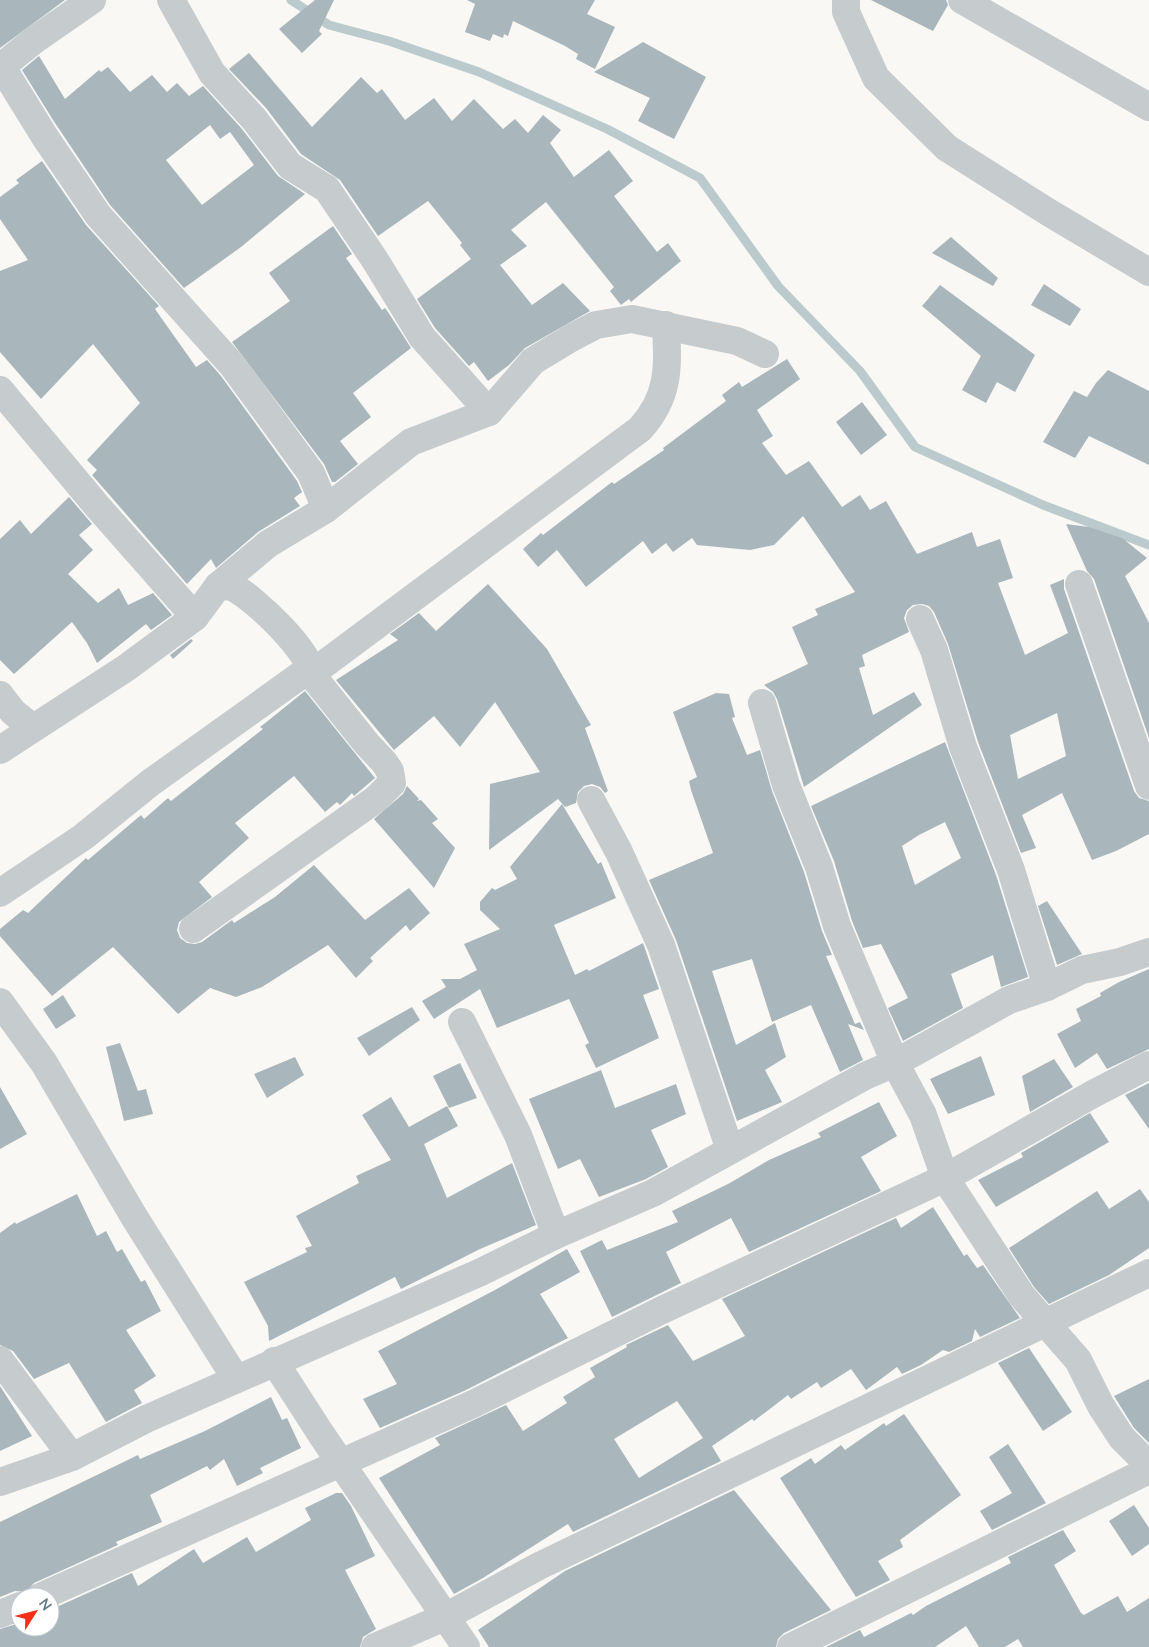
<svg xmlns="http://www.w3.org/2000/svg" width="1149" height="1647" font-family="Lato,sans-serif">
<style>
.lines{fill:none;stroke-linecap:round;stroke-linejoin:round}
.stream{stroke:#bbcbcd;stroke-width:9}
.building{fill:#a9b6bb;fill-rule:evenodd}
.minor{stroke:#c6cbce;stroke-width:28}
</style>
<rect width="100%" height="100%" fill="#f9f8f5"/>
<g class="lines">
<!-- stream -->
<polyline class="stream" points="291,0 329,25 389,41 479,72 607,129 700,178 778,286 860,371 915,447 1043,505 1149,545"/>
</g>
<!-- building -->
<g class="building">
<polygon points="0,0 65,0 0,48"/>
<polygon points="315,0 334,0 319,31 322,34 302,53 279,29"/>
<polygon points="467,0 595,0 587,14 615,27 595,69 576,59 578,54 565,46 513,21 508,36 504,34 503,38 493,34 490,41 465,32 475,4"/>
<polygon points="871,0 946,0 948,5 933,31"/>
<polygon points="643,42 706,77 674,139 638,121 650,98 594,72"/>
<polygon points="249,53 312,127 361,77 377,93 382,89 405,120 434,98 452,121 474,99 503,129 515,119 528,133 543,115 561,130 550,143 574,177 609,150 633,181 614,196 657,252 668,243 681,261 631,302 629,299 621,305 610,291 614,287 546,202 511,230 527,246 500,265 532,305 563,283 590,311 525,348 509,365 488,381 474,362 469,366 435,328 417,299 471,259 460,245 462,243 428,201 378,236 340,180 301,154 266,108 229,69"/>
<path d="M39 56 65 99 99 70 101 72 108 67 130 92 152 75 167 92 177 83 189 96 203 86 242 129 278 176 305 194 241 247 184 288 110 205 53 120 22 70ZM210 125 220 139 230 132 254 165 202 205 166 160Z"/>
<polygon points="42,161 86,225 159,306 155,309 196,367 207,360 221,376 297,481 302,492 294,498 300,506 258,532 216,568 211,559 187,584 92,475 97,470 87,460 140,403 93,344 41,399 0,352 0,271 28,260 0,219 0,197 19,183 16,180"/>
<polygon points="333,226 352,254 346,258 382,310 385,308 388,312 411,348 353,393 371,417 340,441 358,464 335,482 332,482 324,464 232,342 290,301 269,273"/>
<polygon points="951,237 998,278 993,286 932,253"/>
<polygon points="1044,284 1081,309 1070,326 1031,305"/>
<polygon points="940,285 1035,355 1015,392 997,382 986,403 962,390 981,356 922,306"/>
<path d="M787 359 800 379 757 410 773 436 762 443 786 475 809 461 842 507 860 495 870 510 886 501 917 554 972 532 977 547 1000 539 1013 578 998 583 1025 655 1068 633 1050 585 1064 579V589L1134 791 1139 798 1149 801V834L1116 851 1092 860 1062 793 1022 815 1036 848 1021 853 978 742 948 644 934 612 929 606 922 604 913 605 907 610 904 618 909 632 862 655 865 666 859 668 873 715 914 692 922 705 804 787 777 699 773 692 764 685 808 664 792 627 818 615 815 609 855 592 803 516 774 545 750 550 697 545 692 538 673 552 666 543 652 554 643 541 586 587 557 550 538 567 523 549 541 533 543 535 612 482 614 484 664 450 663 448 726 401 722 395 739 382 742 387ZM1057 713 1066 756 1018 779 1010 735Z"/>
<polygon points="1108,370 1149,391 1149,465 1089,436 1075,458 1043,442 1074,391 1087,397 1096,383"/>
<polygon points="862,402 887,435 861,455 836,422"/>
<polygon points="69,497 92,524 79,535 93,550 68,574 98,603 119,588 128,605 153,593 172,615 151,630 146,624 97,663 87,643 72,622 14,674 0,660 0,539 20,520 31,534"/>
<polygon points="1066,524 1089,527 1122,538 1147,558 1125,576 1149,623 1149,738 1094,579 1087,571"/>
<polygon points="488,584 547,649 591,725 585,728 608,791 605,793 600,787 592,784 584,786 578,792 576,803 565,807 558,799 489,850 490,784 540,772 495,702 460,747 434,716 394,750 336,680 398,640 390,634 419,613 436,631"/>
<polygon points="191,639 193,641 173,659 170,655"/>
<polygon points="305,691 375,778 354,796 352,793 340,805 337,802 325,812 294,776 235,823 249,838 199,882 212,897 179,922 177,930 180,938 187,943 195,944 202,942 232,920 234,923 275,897 314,865 365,920 409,888 430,913 410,931 406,925 370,958 373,961 356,978 328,945 262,987 236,997 210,988 178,1014 113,947 52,996 0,936 0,929 23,910 28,913 86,858 88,860 141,815 144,819 168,798 171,801 263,729 260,727 264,724"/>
<polygon points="716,693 729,694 735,717 732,718 747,755 760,750 772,791 804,872 822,931 832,955 826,956 855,1024 860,1022 864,1030 848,1024 863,1060 840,1072 811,1005 772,1022 752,959 712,971 736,1045 775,1023 786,1057 765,1070 782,1102 737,1121 676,940 649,880 713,853 691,790 689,781 697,777 673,712"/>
<path d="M945 742 996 875 1028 977 1001 987 993 955 951 974 963 1008 903 1041 888 1008 908 998 881 944 863 948 852 921 834 861 811 806ZM945 822 961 858 915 885 902 846 919 835Z"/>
<polygon points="407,786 419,799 417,801 421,800 438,819 432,823 455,848 434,888 374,819 403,794"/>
<polygon points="562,804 598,864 601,862 616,898 554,925 575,975 587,969 589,971 643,943 659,989 643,995 659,1038 596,1068 585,1045 589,1043 569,999 497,1028 480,989 434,1019 422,1001 446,987 441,979 460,979 477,970 464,944 500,929 480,910 480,902 492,888 495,890 517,879 510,867"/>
<polygon points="1047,901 1082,954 1057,965 1038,906"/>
<polygon points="1149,969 1149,1049 1107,1069 1097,1053 1075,1068 1057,1034 1081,1021 1076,1009 1101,996 1100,993 1119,982"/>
<polygon points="63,995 76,1016 56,1029 43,1009"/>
<polygon points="412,1007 420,1020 369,1056 357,1038"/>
<polygon points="120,1043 138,1091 146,1089 153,1114 124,1121 106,1047"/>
<polygon points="981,1056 995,1095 948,1114 930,1079"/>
<polygon points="295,1057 304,1075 267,1098 254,1074"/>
<polygon points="1054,1059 1073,1087 1030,1112 1022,1076"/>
<polygon points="460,1063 477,1098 449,1108 433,1076"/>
<polygon points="601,1070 615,1108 676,1084 686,1114 651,1130 668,1167 646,1179 599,1197 580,1159 558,1169 529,1099"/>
<polygon points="1149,1083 1149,1129 1125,1095"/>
<polygon points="0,1087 27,1134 0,1149"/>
<polygon points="391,1097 409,1127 447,1106 458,1126 424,1144 447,1198 512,1163 536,1225 480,1249 401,1289 395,1277 269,1341 268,1326 244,1282 307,1252 305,1248 312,1246 296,1216 359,1183 356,1176 391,1160 362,1115"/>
<polygon points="879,1102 897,1136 861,1157 881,1191 749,1252 731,1218 666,1252 681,1283 612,1317 580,1251 602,1240 607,1250 678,1222 672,1211 728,1184 769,1160 821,1137 818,1133"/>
<polygon points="1090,1113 1109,1142 996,1207 978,1180 1023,1157 1021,1153"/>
<polygon points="1140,1189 1149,1202 1149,1248 1109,1275 1049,1304 1034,1287 1009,1248 1097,1191 1109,1209"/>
<polygon points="77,1194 97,1236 106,1231 117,1252 122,1249 141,1282 145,1280 161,1311 126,1330 156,1376 134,1390 142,1403 106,1422 69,1363 34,1379 13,1351 0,1345 0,1233 15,1222 16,1224"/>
<path d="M933 1207 964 1256 967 1254 977 1268 983 1265 1020 1318 980 1337 975 1329 972 1341 949 1352 943 1350 921 1365 902 1374 897 1367 866 1390 851 1369 821 1388 817 1382 791 1399 788 1395 754 1421 752 1419 712 1446 721 1461 573 1532 568 1524 483 1578 454 1594 379 1478 440 1445 435 1438 506 1405 523 1431 567 1403 563 1397 595 1377 590 1368 627 1347 626 1345 668 1325 693 1361 745 1336 722 1299 896 1218 901 1228ZM677 1401 703 1438 639 1478 614 1439Z"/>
<polygon points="567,1249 580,1272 540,1294 568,1338 466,1390 380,1428 363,1399 397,1384 378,1351 495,1290"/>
<polygon points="1029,1348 1072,1412 1043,1431 998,1363"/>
<polygon points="1149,1379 1149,1443 1134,1428 1114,1396"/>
<polygon points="0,1386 32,1436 0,1451"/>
<polygon points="271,1397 282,1420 287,1418 301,1448 260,1468 263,1473 237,1486 224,1459 210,1470 207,1466 150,1495 162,1522 116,1542 118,1545 34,1583 26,1592 15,1591 0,1597 0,1522 138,1455 140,1459 205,1431"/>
<polygon points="904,1414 961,1495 900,1540 903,1547 878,1561 890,1580 856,1597 780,1478 811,1458 815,1464 841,1445 845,1450 884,1423 886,1426"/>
<polygon points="1008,1444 1046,1503 992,1530 980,1511 1012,1493 989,1457"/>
<polygon points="734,1490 831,1610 784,1633 778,1639 776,1647 489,1647 478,1630 565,1571"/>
<polygon points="336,1493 342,1493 351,1506 375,1556 345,1570 376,1629 363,1637 360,1647 0,1647 0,1629 20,1623 20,1627 50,1627 50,1610 132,1573 138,1586 194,1549 203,1563 247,1537 256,1552 311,1520 305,1508"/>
<polygon points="1134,1505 1149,1528 1149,1544 1132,1556 1109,1521"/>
<polygon points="1063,1530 1076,1551 1054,1565 1081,1613 1084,1615 1118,1596 1127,1612 1149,1598 1149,1647 1023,1647 1018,1639 1005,1647 979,1647 966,1626 935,1647 826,1647 860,1630 864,1637 911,1613 913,1615 926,1606 1011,1563 1008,1557"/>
</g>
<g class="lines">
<!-- minor -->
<g class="minor">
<polyline points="171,0 212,73 254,119 290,166 327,189 375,260 422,337 489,412"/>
<polyline points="846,0 846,12 876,78 947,148 1048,212 1149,272"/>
<polyline points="962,0 1149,107"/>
<polyline points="0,64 45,137 98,215 233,366 311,473 326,509"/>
<polyline points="2,66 33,41 92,0"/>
<polyline points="0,390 97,506 195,617"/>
<polyline points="1079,584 1149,786"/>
<polyline points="920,619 934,650 963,747 1011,870 1047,987"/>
<path d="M311 674 640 429C670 396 668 367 666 325"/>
<polyline points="0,695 13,712 33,728"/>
<polyline points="762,703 786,785 819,867 837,926 895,1063 923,1115 945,1178 1022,1296 1078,1360 1101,1406 1122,1438 1149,1465"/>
<polyline points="0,750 126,668 195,617 218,586 268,544 326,509 411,442 489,412 533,361 571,338 596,325 632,319 737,341 765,354"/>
<polyline points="591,800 619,852 661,945 730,1150"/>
<polyline points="0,893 83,837 150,783 312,667"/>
<path d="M193 929 376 799 392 783 390 771 384 762 367 744 311 674C312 653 255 599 236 589 231 586 224 586 218 586"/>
<polyline points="0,1002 44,1063 133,1215 236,1379"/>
<polyline points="462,1022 518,1135 556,1235"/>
<polyline points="0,1360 72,1457"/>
<polyline points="274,1361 321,1434 466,1647"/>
<polyline points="0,1482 72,1457 146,1419 481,1272 556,1235 653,1193 865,1076 895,1063 1009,1000 1047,987 1082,970 1120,962 1149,952"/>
<polyline points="40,1597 473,1404 660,1311 945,1178 1093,1094 1149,1065"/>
<polyline points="0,1614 20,1606"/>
<polyline points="375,1647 445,1617 539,1566 1149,1273"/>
<polyline points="791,1647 1149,1470"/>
</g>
</g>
<!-- north arrow -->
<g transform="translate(35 1612) rotate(54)"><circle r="24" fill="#ffffff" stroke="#bfc9ce"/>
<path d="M0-4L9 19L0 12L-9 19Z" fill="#f62f18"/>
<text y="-8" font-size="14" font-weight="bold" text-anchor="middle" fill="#607984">N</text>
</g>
</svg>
